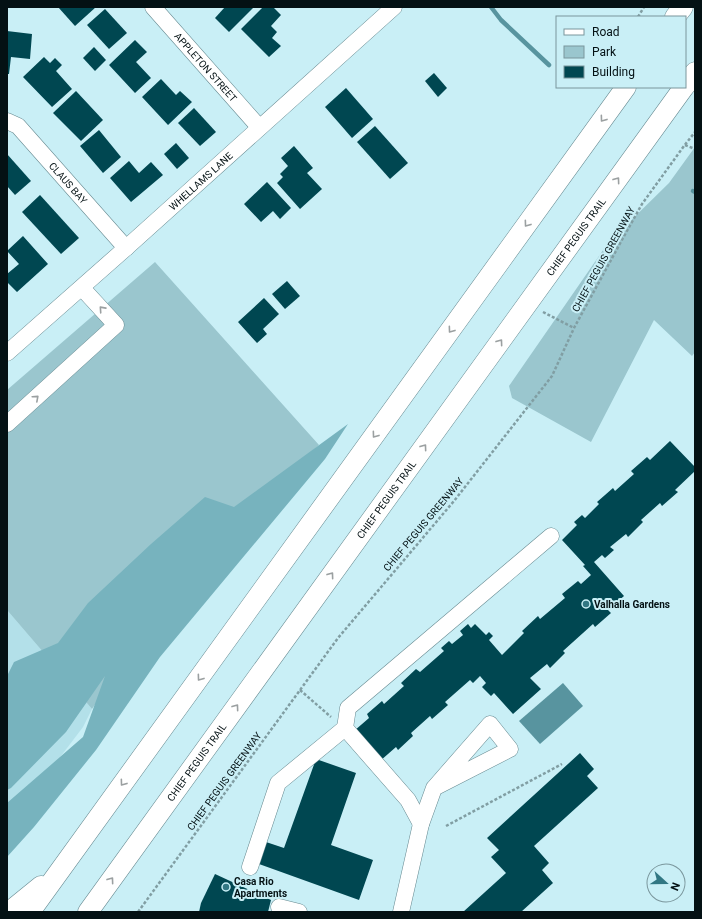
<svg xmlns="http://www.w3.org/2000/svg" width="702" height="919" font-family="Roboto,sans-serif">
<style>
.built{fill:#b3e0e9}
.green{fill:#9ac6ce}
.forest{fill:#77b3be}
.water{fill:#58949f}
.lines{fill:none;stroke-linecap:round;stroke-linejoin:round}
.stream{stroke:#58949f;stroke-width:4.5}
.building{fill:#004751}
.minor-casing{stroke:#678a91;stroke-width:17}
.major-casing{stroke:#678a91;stroke-width:21}
.path{stroke:#819ea3;stroke-width:2.5;stroke-dasharray:3 2;stroke-linecap:butt}
.minor{stroke:#fff;stroke-width:16}
.major{stroke:#fff;stroke-width:20}
.oneway{stroke:#9ba0a1}
.poi-dot{fill:#317783;stroke:#c9eff6;stroke-width:1.5}
.labels{text-anchor:middle;stroke-width:4;stroke-linejoin:round;paint-order:stroke}
.street-label{font-size:10px;fill:#041114;stroke:#c9eff6}
.poi-label{font-size:10px;font-weight:bold;fill:#041114;stroke:#c9eff6;text-anchor:start}
</style>
<rect width="100%" height="100%" fill="#c9eff6"/>
<!-- built -->
<polygon class="built" points="7,610 92,709 83,727 64,752 42,780 7,817"/>
<!-- green -->
<g class="green">
<polygon points="695,147 695,352 692,356 654,320 591,442 512,398 509,386 608,243 669,183"/>
<polygon points="155,262 319,445 245,512 163,607 92,709 7,610 7,390"/>
</g>
<!-- forest -->
<polygon class="forest" points="348,424 325,459 160,657 96,750 34,827 7,857 7,803 83,737 105,676 66,732 11,788 7,790 7,676 14,662 58,643 88,603 151,544 205,497 234,507"/>
<!-- water -->
<polygon class="water" points="563,683 583,706 540,744 519,721"/>
<g class="lines">
<!-- stream -->
<g class="stream">
<polyline points="491,7 501,20 549,65"/>
<polyline points="693,191 695,192"/>
</g>
</g>
<!-- building -->
<g class="building">
<polygon points="58,7 96,7 75,26"/>
<polygon points="225,7 254,7 229,32 215,18"/>
<polygon points="263,7 273,7 281,15 271,26 277,32 272,38 281,46 269,57 241,29"/>
<polygon points="105,9 127,33 109,49 87,25"/>
<polygon points="7,31 32,34 30,59 11,57 9,74 7,74"/>
<polygon points="135,40 147,52 136,62 151,78 135,93 109,65"/>
<polygon points="94,47 106,60 95,71 83,58"/>
<polygon points="44,57 50,63 55,58 62,65 56,71 72,89 52,107 23,77"/>
<polygon points="434,73 447,88 438,97 425,81"/>
<polygon points="161,79 176,95 180,91 192,102 168,125 142,97"/>
<polygon points="346,88 373,119 352,138 325,107"/>
<polygon points="76,91 103,120 81,141 53,113"/>
<polygon points="194,108 216,132 200,146 178,123"/>
<polygon points="375,126 408,163 390,179 357,142"/>
<polygon points="99,130 121,157 103,173 80,146"/>
<polygon points="176,143 189,158 177,169 164,154"/>
<polygon points="294,146 313,168 307,173 322,189 300,209 277,183 283,177 280,174 288,166 281,158"/>
<polygon points="7,154 31,181 15,195 7,186"/>
<polygon points="129,161 139,173 151,162 163,175 131,202 110,178"/>
<polygon points="267,182 291,208 280,219 273,211 261,222 244,204"/>
<polygon points="40,195 79,238 61,254 22,212"/>
<polygon points="23,236 48,264 17,292 7,282 7,274 19,264 7,251"/>
<polygon points="287,281 300,296 285,309 272,294"/>
<polygon points="264,298 279,314 263,329 267,334 257,343 238,322"/>
<polygon points="670,441 695,467 695,471 675,490 678,492 662,506 660,503 641,520 643,522 628,537 626,534 610,547 614,550 605,558 602,555 594,562 624,596 608,610 611,613 595,627 593,624 563,651 565,653 550,668 547,664 530,678 541,689 513,714 494,693 491,696 482,687 486,683 480,676 473,683 470,680 445,702 448,705 432,719 430,716 411,733 413,736 398,750 396,747 380,761 354,731 369,718 367,714 382,701 384,704 404,686 401,683 416,669 420,672 444,651 441,648 449,641 452,644 463,635 460,631 468,624 471,628 475,624 486,635 489,632 493,636 489,640 502,655 524,633 522,631 538,616 540,619 565,598 562,594 578,581 581,584 591,575 583,566 585,565 562,540 577,525 574,522 582,515 585,518 599,504 597,502 613,488 615,491 634,474 631,471 647,457 650,460"/>
<polygon points="580,753 594,769 587,776 598,788 534,846 549,863 542,870 553,883 521,912 463,912 506,873 491,857 499,850 487,838"/>
<polygon points="316,759 356,773 331,845 373,860 359,900 259,864 266,842 284,848"/>
<polygon points="215,874 271,900 268,912 199,912 201,903"/>
</g>
<g class="lines">
<defs>
<g id="minor">
<path id="s1" d="M153 7 259 127"/>
<path id="s2" d="M7 121 18 126 126 248"/>
<path id="s3" d="M7 353 126 248 394 7"/>
<polyline points="7,424 116,325 82,288"/>
<polyline points="421,824 408,800 345,728 348,708 551,536"/>
<polyline points="250,867 278,783 345,728"/>
<polyline points="279,907 299,912"/>
<polyline points="401,912 421,824 434,788 490,724 510,749 434,788"/>
</g>
<g id="major">
<polyline points="675,17 683,7"/>
<polyline points="685,86 695,72"/>
<polyline points="9,912 41,886"/>
<polyline points="30,912 626,87"/>
<path id="s4" d="M88 912 684 87"/>
</g>
</defs>
<!-- minor casing -->
<use href="#minor" class="minor-casing"/>
<!-- major casing -->
<use href="#major" class="major-casing"/>
<!-- path -->
<g class="path">
<polyline points="638,17 644,7"/>
<polyline points="591,88 591,87"/>
<polyline points="685,145 695,149"/>
<polyline points="543,312 574,328"/>
<polyline points="300,690 331,717"/>
<polyline points="446,826 562,764"/>
<polyline points="138,912 338,638 454,501 552,376 574,328 623,238 642,204 684,146 695,132"/>
</g>
<!-- minor -->
<use href="#minor" class="minor"/>
<!-- major -->
<use href="#major" class="major"/>
</g>
<!-- one-way arrows -->
<defs><path id="oneway-chevron" d="M-2-3.5L2.5 0L-2 3.5" fill="none" stroke-width="1.6" stroke-linecap="round" stroke-linejoin="round"/></defs>
<g class="oneway">
<use href="#oneway-chevron" transform="translate(603 119) rotate(126)"/>
<use href="#oneway-chevron" transform="translate(617 180) rotate(-54)"/>
<use href="#oneway-chevron" transform="translate(527 224) rotate(126)"/>
<use href="#oneway-chevron" transform="translate(102 309) rotate(-132)"/>
<use href="#oneway-chevron" transform="translate(451 330) rotate(126)"/>
<use href="#oneway-chevron" transform="translate(500 342) rotate(-54)"/>
<use href="#oneway-chevron" transform="translate(36 398) rotate(-42)"/>
<use href="#oneway-chevron" transform="translate(375 435) rotate(126)"/>
<use href="#oneway-chevron" transform="translate(424 447) rotate(-54)"/>
<use href="#oneway-chevron" transform="translate(331 575) rotate(-54)"/>
<use href="#oneway-chevron" transform="translate(200 678) rotate(126)"/>
<use href="#oneway-chevron" transform="translate(236 707) rotate(-54)"/>
<use href="#oneway-chevron" transform="translate(123 783) rotate(126)"/>
<use href="#oneway-chevron" transform="translate(111 880) rotate(-54)"/>
</g>
<!-- markers -->
<g class="poi-dot">
<circle cx="586" cy="604" r="4"/>
<circle cx="226" cy="887" r="4"/>
</g>
<g class="labels">
<!-- street labels -->
<g class="street-label">
<text dy="4" stroke="none"><textPath href="#s1" startOffset="80">APPLETON STREET</textPath></text>
<text dy="4" stroke="none"><textPath href="#s3" startOffset="259">WHELLAMS LANE</textPath></text>
<text dy="4" stroke="none"><textPath href="#s2" startOffset="88">CLAUS BAY</textPath></text>
<text dy="4" stroke="none"><textPath href="#s4" startOffset="833">CHIEF PEGUIS TRAIL</textPath></text>
<text transform="translate(603 259) rotate(-61)" y="4">CHIEF PEGUIS GREENWAY</text>
<text dy="4" stroke="none"><textPath href="#s4" startOffset="509">CHIEF PEGUIS TRAIL</textPath></text>
<text transform="translate(423 524) rotate(-50)" y="4">CHIEF PEGUIS GREENWAY</text>
<text dy="4" stroke="none"><textPath href="#s4" startOffset="185">CHIEF PEGUIS TRAIL</textPath></text>
<text transform="translate(224 781) rotate(-54)" y="4">CHIEF PEGUIS GREENWAY</text>
</g>
<!-- poi labels -->
<g class="poi-label">
<text x="594" y="608">Valhalla Gardens</text>
<text x="234" y="885">Casa Rio<tspan x="234" dy="12">Apartments</tspan></text>
</g>
</g>
<!-- border -->
<rect width="702" height="919" fill="none" stroke="#041114" stroke-width="16"/>
<!-- legend -->
<rect x="556" y="16" width="130" height="72" fill="#c9eff6" stroke="#7a969c"/>
<rect x="564" y="29" width="20" height="6" fill="#ffffff" stroke="#7a969c"/>
<text x="592" y="36" font-size="12" fill="#041114">Road</text>
<rect x="564" y="46" width="20" height="12" fill="#9ac6ce" stroke="#7a969c"/>
<text x="592" y="56" font-size="12" fill="#041114">Park</text>
<rect x="564" y="66" width="20" height="12" fill="#004751" stroke="#7a969c"/>
<text x="592" y="76" font-size="12" fill="#041114">Building</text>
<!-- north arrow -->
<g transform="translate(666 883) rotate(111)"><circle r="19" fill="#c9eff6" stroke="#7a969c"/>
<path d="M0-3L7 15L0 10L-7 15Z" fill="#317783"/>
<text y="-6" font-size="11" font-weight="bold" text-anchor="middle" fill="#041114">N</text>
</g>
</svg>
